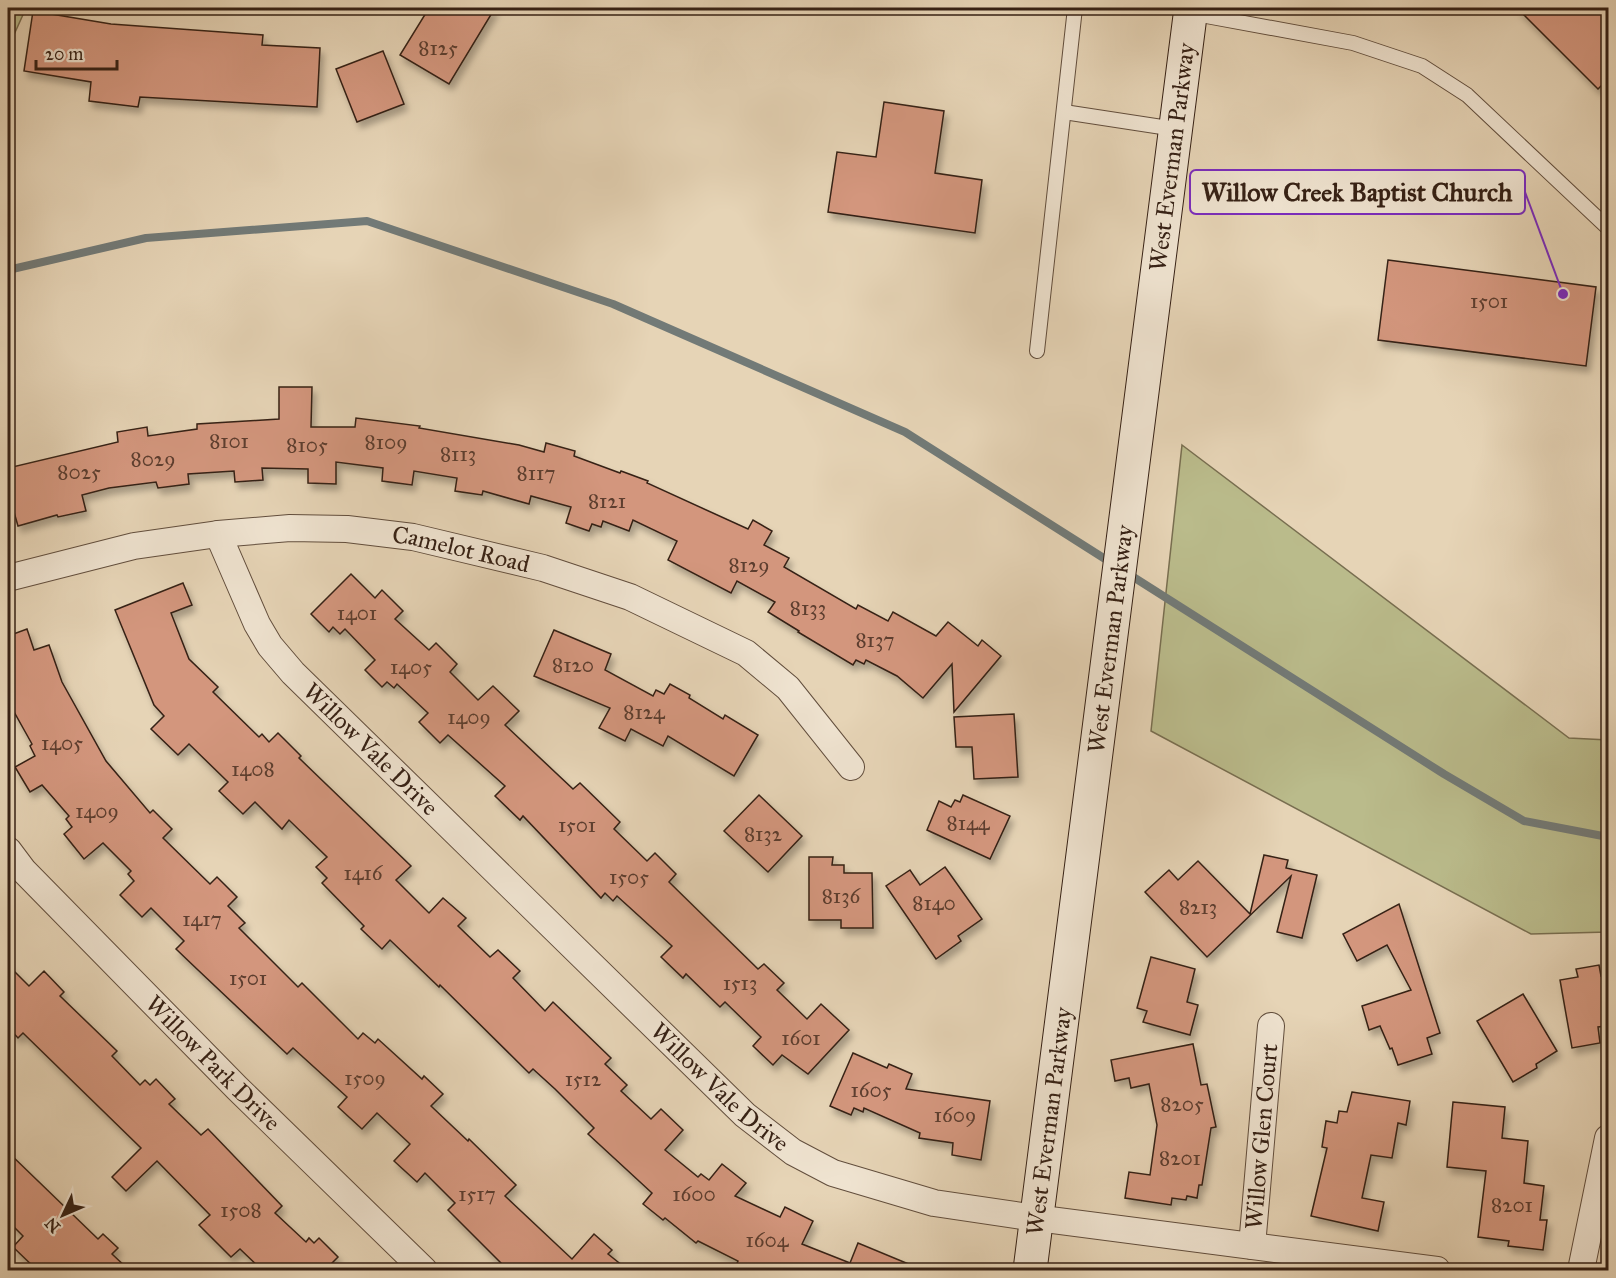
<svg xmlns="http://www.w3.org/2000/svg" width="1616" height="1278" font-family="'IM FELL Great Primer',serif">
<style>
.green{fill:#babb8b;stroke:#786e50;stroke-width:1.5}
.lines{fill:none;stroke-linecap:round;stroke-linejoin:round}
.stream{stroke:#727a77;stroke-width:8}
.building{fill:#d3967d;stroke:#362115;stroke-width:1.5;filter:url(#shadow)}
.lane-casing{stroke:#624e3d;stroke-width:16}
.street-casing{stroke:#624e3d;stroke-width:28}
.secondary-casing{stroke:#362115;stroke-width:35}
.lane{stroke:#efe3d0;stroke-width:14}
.street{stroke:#efe3d0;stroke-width:26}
.secondary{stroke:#efe3d0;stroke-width:33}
.labels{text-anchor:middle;stroke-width:4.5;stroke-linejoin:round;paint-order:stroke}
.number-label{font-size:21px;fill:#5d3e2f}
.street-label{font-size:24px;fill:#362115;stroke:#efe3d0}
.leader{fill:none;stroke:#7b2cbf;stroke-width:2}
.callout-dot{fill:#7b2cbf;stroke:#efe3d0;stroke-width:2}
.callout{fill:#efe3d0;stroke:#7b2cbf;stroke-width:2}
.callout-label{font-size:26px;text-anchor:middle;font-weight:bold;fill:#362115}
</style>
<defs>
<filter id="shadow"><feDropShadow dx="3.5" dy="6" stdDeviation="3" flood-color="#0004"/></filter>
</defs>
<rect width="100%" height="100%" fill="#e6d4b6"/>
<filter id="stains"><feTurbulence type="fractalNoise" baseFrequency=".00333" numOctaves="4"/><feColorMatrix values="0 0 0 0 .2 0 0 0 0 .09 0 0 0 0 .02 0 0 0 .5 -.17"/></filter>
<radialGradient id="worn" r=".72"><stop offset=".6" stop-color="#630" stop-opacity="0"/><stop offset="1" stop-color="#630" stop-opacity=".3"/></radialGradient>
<!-- green -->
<g class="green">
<polygon points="8,8 26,8 8,48"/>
<polygon points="1182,445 1569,738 1608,740 1608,932 1531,934 1151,731"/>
</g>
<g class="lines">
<!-- stream -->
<g class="stream">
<polyline points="8,270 146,238 367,221 613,304 905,432 1113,564"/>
<polyline points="1127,573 1444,774 1524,821 1608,837"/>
</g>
</g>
<!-- building -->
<g class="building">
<polygon points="429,8 495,8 449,84 400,55"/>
<polygon points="1517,8 1608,8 1608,79 1598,89"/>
<polygon points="33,11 111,24 263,35 262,45 320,48 317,107 140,97 138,107 89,101 91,82 24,71"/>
<polygon points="383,51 404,104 357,122 336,69"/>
<polygon points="884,102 944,111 935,173 982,180 975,233 828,212 837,152 876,157"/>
<polygon points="1388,260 1596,287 1586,366 1378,340"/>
<polygon points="279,387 312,387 311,427 355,427 356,418 420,426 419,428 519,445 544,452 546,443 575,451 574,456 620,473 621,471 648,481 647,483 748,529 753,520 772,531 764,545 789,558 784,567 856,609 858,605 888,621 893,612 936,636 948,622 978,646 982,640 1001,656 954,712 952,664 923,698 897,676 866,660 864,664 856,660 853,665 798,632 799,631 768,612 775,602 737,581 731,593 668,560 677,541 633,520 629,531 603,521 601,527 592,524 589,531 566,523 571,507 531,496 529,504 483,491 482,495 455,491 457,478 414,471 412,485 382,481 383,468 336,462 336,484 308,483 308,469 262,468 263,480 235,482 234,471 188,474 189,484 158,488 156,482 109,488 82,495 86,511 58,517 57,515 18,526 14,512 8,514 8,468 118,442 117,432 147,427 148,436 197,429 197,424 279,419"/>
<polygon points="351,574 375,598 382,590 403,611 395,619 429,650 436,643 457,664 450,672 478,700 493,686 519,711 505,725 573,789 580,783 620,822 614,829 647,861 655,853 676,874 669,882 758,969 764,964 784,983 777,990 807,1019 821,1004 849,1030 808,1074 782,1055 773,1065 753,1046 761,1037 725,1002 720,1007 686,974 683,978 661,957 672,946 617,896 613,901 605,893 601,898 523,816 520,820 495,796 505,786 448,735 440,743 419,722 428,713 397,684 394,688 387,682 382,687 365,670 375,660 345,629 340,634 333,627 329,632 311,614"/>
<polygon points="183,583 192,605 171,613 189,659 218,687 213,692 259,737 262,734 269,742 278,733 301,756 299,758 411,866 396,880 429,913 443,898 466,918 458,926 490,957 498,950 520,971 513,978 545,1011 553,1002 611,1058 605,1064 627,1085 621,1091 651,1119 661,1109 683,1130 665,1150 698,1177 701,1174 709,1180 722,1164 746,1183 735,1196 780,1217 785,1207 813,1221 802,1244 850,1263 858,1243 923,1270 734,1270 738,1261 698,1241 696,1243 665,1218 663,1220 643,1204 652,1193 588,1134 594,1128 555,1089 533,1069 529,1073 440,985 439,987 390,940 382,949 361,929 364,926 322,883 327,878 316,867 327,857 289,820 282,829 255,802 243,814 219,791 228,782 189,744 178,755 151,729 164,716 154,705 115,610"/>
<polygon points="27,629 34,650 49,645 62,682 106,761 150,813 153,810 172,829 163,838 210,884 217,877 237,897 228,906 245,923 239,928 298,987 302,983 358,1039 363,1033 375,1043 378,1039 422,1079 424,1076 443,1094 431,1106 468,1141 469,1139 516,1185 505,1196 572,1259 594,1234 612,1250 608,1254 628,1270 508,1270 448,1210 455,1203 425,1173 417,1182 394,1161 410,1144 377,1113 362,1129 338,1107 347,1097 293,1048 287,1054 198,970 176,949 184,941 151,908 142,917 120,895 134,881 128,874 131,871 103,843 84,859 64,834 72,827 66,819 69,816 42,785 30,792 15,767 35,756 30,746 32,744 8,701 8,636"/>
<polygon points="554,630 611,654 605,670 653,696 656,690 664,694 670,684 690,695 689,698 723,719 725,715 758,735 734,776 668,736 663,746 631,729 625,741 599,728 610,708 534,676"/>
<polygon points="1014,714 1018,777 974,779 972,747 956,747 954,717"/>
<polygon points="759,795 802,836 768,872 724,831"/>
<polygon points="963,795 1010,816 990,859 927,830 939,801 951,807 955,800 960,802"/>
<polygon points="1264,855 1288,860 1286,868 1317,875 1302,938 1277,932 1291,876 1207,957 1145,892 1169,870 1178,880 1198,861 1250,914"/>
<polygon points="809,857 833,857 832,865 844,865 844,873 872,873 873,928 841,928 841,920 809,920"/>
<polygon points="945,867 982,919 958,936 961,941 936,959 886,886 910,870 920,885"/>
<polygon points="1399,904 1440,1033 1427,1038 1432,1054 1398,1065 1392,1048 1390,1049 1380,1026 1369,1030 1362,1006 1411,990 1387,945 1357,961 1343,934"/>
<polygon points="1151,957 1195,969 1187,1002 1198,1005 1190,1035 1143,1022 1147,1011 1137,1008"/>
<polygon points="8,965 29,986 44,971 64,992 60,996 117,1051 112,1056 140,1085 145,1080 150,1085 156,1079 175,1099 169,1104 201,1135 208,1129 282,1206 275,1213 306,1242 309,1238 314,1243 319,1238 338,1257 325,1270 262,1270 240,1249 231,1257 199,1225 210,1215 157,1161 126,1191 112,1177 141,1148 23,1033 18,1038 8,1027"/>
<polygon points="1599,965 1601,976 1608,974 1608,1010 1603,1011 1606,1026 1598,1027 1600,1043 1572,1048 1560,980 1578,977 1576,969"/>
<polygon points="1523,994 1557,1051 1536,1064 1537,1068 1513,1082 1477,1021"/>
<polygon points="1193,1044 1201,1085 1207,1084 1216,1127 1211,1128 1202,1185 1199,1185 1197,1198 1187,1196 1186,1200 1172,1198 1171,1205 1125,1198 1129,1172 1150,1175 1157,1125 1149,1084 1131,1088 1129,1078 1115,1081 1111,1060"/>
<polygon points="853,1053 887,1068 889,1064 912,1074 906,1089 990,1101 981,1160 952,1155 953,1143 919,1138 920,1133 864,1108 863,1112 854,1108 851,1115 830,1106"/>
<polygon points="1352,1092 1410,1101 1406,1125 1398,1123 1392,1158 1371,1155 1362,1198 1384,1202 1378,1231 1311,1216 1327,1148 1322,1147 1326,1121 1337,1123 1339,1111 1347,1112"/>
<polygon points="1453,1102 1505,1107 1502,1138 1528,1141 1524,1183 1544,1186 1540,1220 1547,1220 1543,1250 1508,1246 1509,1241 1478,1237 1486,1171 1447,1167"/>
<polygon points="8,1152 98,1239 103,1234 118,1248 112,1254 129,1270 37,1270 13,1247 23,1236 8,1221"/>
</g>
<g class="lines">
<defs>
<g id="lane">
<polyline points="1190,13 1353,43 1422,66 1467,95 1608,228"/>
<polyline points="1064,112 1175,129"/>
<polyline points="1037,351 1075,8"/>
</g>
<g id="street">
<path id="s1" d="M218 534 257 624 270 646 293 673 745 1115 793 1152 833 1173 934 1203 1036 1218 1437 1270"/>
<path id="s2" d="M8 578 134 546 218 534 290 528 347 529 413 537 543 568 630 597 746 653 788 688 851 767"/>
<path id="s3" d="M8 850 23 870 237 1088 424 1270"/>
<path id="s4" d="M1252 1246 1271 1026"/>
<polyline points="1581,1270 1608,1138"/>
</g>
<g id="secondary">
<path id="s5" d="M1030 1270 1191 8"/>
</g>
</defs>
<!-- lane casing -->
<use href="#lane" class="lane-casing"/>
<!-- street casing -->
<use href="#street" class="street-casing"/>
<!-- secondary casing -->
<use href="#secondary" class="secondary-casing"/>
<!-- lane -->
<use href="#lane" class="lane"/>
<!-- street -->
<use href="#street" class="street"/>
<!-- secondary -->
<use href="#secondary" class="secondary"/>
</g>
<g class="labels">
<!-- number labels -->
<g class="number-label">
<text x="438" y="55">8125</text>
<text x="1489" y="308">1501</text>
<text x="229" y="448">8101</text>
<text x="386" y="449">8109</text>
<text x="307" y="452">8105</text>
<text x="458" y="461">8113</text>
<text x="153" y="466">8029</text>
<text x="79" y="479">8025</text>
<text x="536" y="480">8117</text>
<text x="607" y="508">8121</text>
<text x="749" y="572">8129</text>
<text x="808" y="615">8133</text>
<text x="357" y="620">1401</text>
<text x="875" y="647">8137</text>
<text x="573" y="672">8120</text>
<text x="411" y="674">1405</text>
<text x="644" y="719">8124</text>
<text x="469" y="724">1409</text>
<text x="62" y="750">1405</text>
<text x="253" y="776">1408</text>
<text x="97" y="818">1409</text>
<text x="968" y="830">8144</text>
<text x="577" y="832">1501</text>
<text x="763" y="841">8132</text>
<text x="363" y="880">1416</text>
<text x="629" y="884">1505</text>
<text x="841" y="903">8136</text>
<text x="934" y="910">8140</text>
<text x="1198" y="914">8213</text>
<text x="202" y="926">1417</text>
<text x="248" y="985">1501</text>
<text x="740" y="990">1513</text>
<text x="801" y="1045">1601</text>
<text x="365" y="1085">1509</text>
<text x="583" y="1086">1512</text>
<text x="871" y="1097">1605</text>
<text x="1182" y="1111">8205</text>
<text x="955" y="1122">1609</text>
<text x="1180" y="1165">8201</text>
<text x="477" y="1201">1517</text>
<text x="694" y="1201">1600</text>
<text x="1512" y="1212">8201</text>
<text x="241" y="1217">1508</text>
<text x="767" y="1247">1604</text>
</g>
<!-- street labels -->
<g class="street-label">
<text dy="8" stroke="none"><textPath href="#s5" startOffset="1122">West Everman Parkway</textPath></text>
<text dy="8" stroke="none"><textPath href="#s2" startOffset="460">Camelot Road</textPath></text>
<text dy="8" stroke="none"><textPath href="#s5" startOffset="636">West Everman Parkway</textPath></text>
<text dy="8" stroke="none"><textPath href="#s1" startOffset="268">Willow Vale Drive</textPath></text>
<text dy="8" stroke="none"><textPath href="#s3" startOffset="296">Willow Park Drive</textPath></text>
<text dy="8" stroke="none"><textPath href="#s1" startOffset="754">Willow Vale Drive</textPath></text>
<text dy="8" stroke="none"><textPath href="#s5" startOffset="150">West Everman Parkway</textPath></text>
<text dy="8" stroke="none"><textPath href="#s4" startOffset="110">Willow Glen Court</textPath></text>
</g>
</g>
<!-- callouts -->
<path class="leader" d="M1563 294L1525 192"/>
<circle class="callout-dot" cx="1563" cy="294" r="6"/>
<rect class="callout" x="1190" y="170" width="335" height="44" rx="6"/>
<g class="callout-label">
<text x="1357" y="201">Willow Creek Baptist Church</text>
</g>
<!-- margin -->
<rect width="1616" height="1278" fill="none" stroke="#e6d4b6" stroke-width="30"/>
<rect x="9" y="9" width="1598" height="1260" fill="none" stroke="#362115" stroke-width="3"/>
<rect x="15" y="15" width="1586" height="1248" fill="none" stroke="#362115" stroke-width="1.5"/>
<!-- north arrow -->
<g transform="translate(63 1215) rotate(226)" stroke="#efe3d0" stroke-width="4.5" paint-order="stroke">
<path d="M0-4.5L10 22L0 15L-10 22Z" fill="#362115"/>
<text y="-9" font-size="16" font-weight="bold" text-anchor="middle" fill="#362115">N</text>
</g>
<!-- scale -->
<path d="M36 60v9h81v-9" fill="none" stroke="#362115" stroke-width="3"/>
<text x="45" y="60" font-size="18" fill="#362115" stroke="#efe3d0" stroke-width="4.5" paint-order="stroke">20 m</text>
<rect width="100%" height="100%" filter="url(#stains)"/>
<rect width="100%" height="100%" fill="url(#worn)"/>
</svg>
